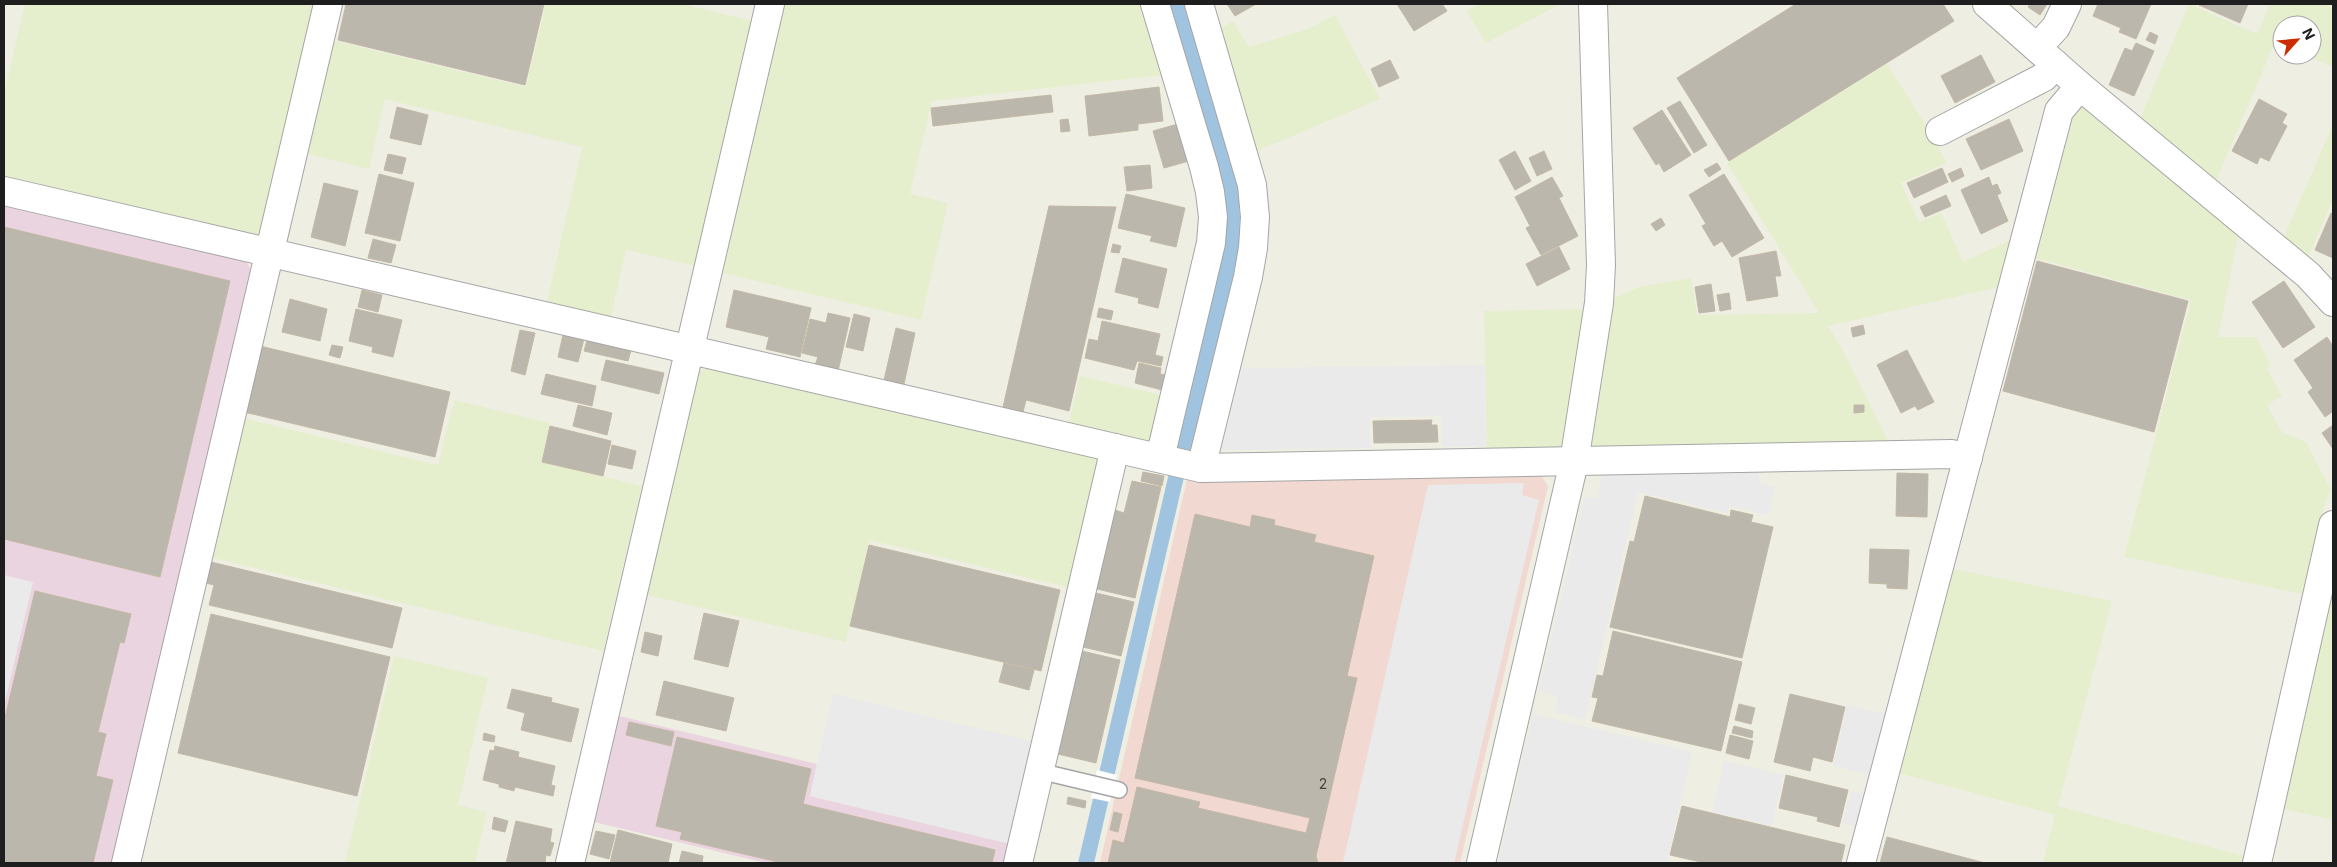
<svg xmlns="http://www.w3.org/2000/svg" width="2337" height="867" font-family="Inter,sans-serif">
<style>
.commercial{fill:#f1d9d1}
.industrial{fill:#e9d4e0}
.farmland{fill:#e5efcd}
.parking{fill:#eaeaea}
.water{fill:#a0c4e0}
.pier{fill:#fff}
.building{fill:#bcb7ac;stroke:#c2b8a4}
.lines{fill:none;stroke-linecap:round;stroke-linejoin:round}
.service-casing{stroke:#a5a5a5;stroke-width:18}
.minor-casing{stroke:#a5a5a5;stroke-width:30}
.tertiary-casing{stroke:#a5a5a5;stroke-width:30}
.service{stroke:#fff;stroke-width:15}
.minor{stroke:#fff;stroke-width:28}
.tertiary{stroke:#fff;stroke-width:28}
.labels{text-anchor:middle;stroke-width:4.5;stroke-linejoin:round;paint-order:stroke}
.number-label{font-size:14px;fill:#464442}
</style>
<rect width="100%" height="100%" fill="#efeee3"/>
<!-- commercial -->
<polygon class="commercial" points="1540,474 1548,486 1460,863 1100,863 1187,479"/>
<!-- industrial -->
<g class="industrial">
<polygon points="4,203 245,259 252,272 113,863 4,863"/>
<polygon points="619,716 817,764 810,796 1011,844 1006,863 766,863 594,822"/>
</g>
<!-- farmland -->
<g class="farmland">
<polygon points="25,4 315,4 261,232 250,237 4,181 4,94"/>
<polygon points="546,4 682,4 753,21 696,266 626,250 610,321 546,306 582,147 385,99 369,169 304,153 331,40 526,87"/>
<polygon points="785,4 1142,4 1164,75 932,101 910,194 948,203 921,320 723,273"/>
<polygon points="1481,4 1561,4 1486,43 1466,10"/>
<polygon points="2189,4 2257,34 2270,4 2330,4 2329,7 2333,9 2333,67 2305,55 2312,55 2312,25 2282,25 2282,45 2275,42 2216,181 2140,118"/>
<polygon points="1335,15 1380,99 1252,153 1216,31 1233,21 1249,47 1308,29"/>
<polygon points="1887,64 1937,143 1946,163 1901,183 1919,222 1941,213 1963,262 2011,240 1999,287 1828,326 1842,349 1889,443 1597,450 1590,441 1612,299 1639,287 1691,278 1697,315 1819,313 1727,163"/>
<polygon points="2084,107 2238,236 2218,337 2256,337 2271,366 2267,369 2282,396 2267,405 2282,432 2306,442 2331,490 2324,507 2316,534 2303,594 2124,557 2191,300 2035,258 2074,112"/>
<polygon points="2333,124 2333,199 2308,257 2284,237"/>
<polygon points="1586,309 1565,446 1560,450 1487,452 1484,311"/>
<polygon points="711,367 1095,456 1099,465 1071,588 869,540 846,642 647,595 698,372"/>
<polygon points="1080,376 1165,396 1155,436 1143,444 1068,427"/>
<polygon points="454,400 550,423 541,462 642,486 603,651 209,557 242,418 438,465"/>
<polygon points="1954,569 2112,601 2058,806 2244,856 2242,863 2043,863 2055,815 1899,773"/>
<polygon points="2333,588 2333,820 2284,809"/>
<polygon points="394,656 488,678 458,805 487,812 475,863 345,863"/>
</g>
<!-- parking -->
<g class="parking">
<polygon points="1485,365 1486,446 1442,447 1441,416 1370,417 1370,448 1222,450 1242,368"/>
<polygon points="1759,471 1759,483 1775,486 1768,515 1729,506 1728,513 1638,492 1585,719 1555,712 1558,696 1539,691 1585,496 1597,499 1603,474"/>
<polygon points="1524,483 1522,495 1539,500 1454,863 1343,863 1428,485"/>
<polygon points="4,575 33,582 4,706"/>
<polygon points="833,694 1035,742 1011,844 810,796"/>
<polygon points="1847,705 1886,714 1870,775 1833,766"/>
<polygon points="1533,714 1692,752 1667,861 1676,863 1498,863"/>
<polygon points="1724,761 1783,775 1772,826 1712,812"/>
<polygon points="1850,791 1865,794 1856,826 1842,823"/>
</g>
<!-- water -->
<g class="water">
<polygon points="1167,4 1185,4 1238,187 1240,217 1239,247 1234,274 1190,453 1174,449 1218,271"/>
<polygon points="1169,473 1184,477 1094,863 1078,863"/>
</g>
<!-- pier -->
<polygon class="pier" points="1097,770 1117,775 1110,802 1091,798"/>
<!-- building -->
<g class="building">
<polygon points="346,4 544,4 525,85 338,40"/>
<polygon points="1227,4 1256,4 1235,16"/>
<polygon points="1397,4 1442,4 1447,11 1414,31"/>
<polygon points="1796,4 1943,4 1954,21 1729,161 1677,78"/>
<polygon points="2030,4 2047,4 2040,15 2028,7"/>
<polygon points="2098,4 2151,4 2136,39 2119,32 2121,28 2093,16"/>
<polygon points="2200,4 2248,4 2240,23 2199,5"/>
<polygon points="2150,32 2158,36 2155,44 2146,40"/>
<polygon points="2136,43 2154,51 2134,96 2109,85 2125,48 2132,51"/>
<polygon points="1981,55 1995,82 1955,103 1941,76"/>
<polygon points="1390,60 1399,78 1379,87 1371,69"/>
<polygon points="1159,87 1163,121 1138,124 1138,130 1089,136 1085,96"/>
<polygon points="1051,95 1053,112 933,126 931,108"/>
<polygon points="2259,99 2287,114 2282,123 2287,126 2269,161 2260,157 2257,164 2232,151"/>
<polygon points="1680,101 1707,145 1694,153 1667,108"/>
<polygon points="397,107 428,115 421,145 390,138"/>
<polygon points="1662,110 1691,155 1664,172 1659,163 1656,165 1633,128"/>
<polygon points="1068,119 1070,131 1061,132 1060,120"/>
<polygon points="2009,119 2023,151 1981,170 1966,139"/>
<polygon points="1178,124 1189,161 1164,168 1153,131"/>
<polygon points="1515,151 1531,181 1515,190 1499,160"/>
<polygon points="1544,151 1552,169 1537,176 1529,158"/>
<polygon points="388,154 406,158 402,174 384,170"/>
<polygon points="1717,163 1721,169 1709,177 1704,170"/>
<polygon points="1150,165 1152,188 1127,191 1124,167"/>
<polygon points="1942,168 1948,182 1914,198 1907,183"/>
<polygon points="1961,168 1964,176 1952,182 1948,174"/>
<polygon points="379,174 414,183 400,241 365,233"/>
<polygon points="1724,174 1764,238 1732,257 1722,241 1714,246 1702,226 1706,224 1689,195"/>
<polygon points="1552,177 1563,196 1559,198 1578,236 1541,255 1526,228 1530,226 1515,197"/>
<polygon points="1989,177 1992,186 1997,184 2001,193 1997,195 2008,221 1981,234 1961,190"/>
<polygon points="324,183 358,191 345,246 311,237"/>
<polygon points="1126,194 1185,208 1176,247 1150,241 1152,236 1118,228"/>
<polygon points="1946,195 1951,206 1925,217 1920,207"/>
<polygon points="1049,206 1116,207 1069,411 1026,400 1023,412 1003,407"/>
<polygon points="2331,213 2333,214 2333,258 2315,250"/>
<polygon points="1661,218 1665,225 1656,231 1651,224"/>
<polygon points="4,227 230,281 160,577 4,539"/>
<polygon points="373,239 396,245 391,263 368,258"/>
<polygon points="1113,244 1121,246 1119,253 1111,252"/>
<polygon points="1559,247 1570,269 1537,286 1526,264"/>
<polygon points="1776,251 1781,276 1775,276 1778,296 1747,301 1739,258"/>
<polygon points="1123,258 1167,269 1158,308 1138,303 1139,298 1115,292"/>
<polygon points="2037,261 2188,301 2154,432 2003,391"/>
<polygon points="2284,281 2315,327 2283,348 2252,302"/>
<polygon points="1711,284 1715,311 1699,313 1695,287"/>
<polygon points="362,290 382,295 378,312 358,307"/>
<polygon points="734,290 811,308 800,357 766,349 769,337 726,327"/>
<polygon points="1729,293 1731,309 1720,311 1717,295"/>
<polygon points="290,299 327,309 320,341 282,332"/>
<polygon points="1099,308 1113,311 1111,320 1097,317"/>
<polygon points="356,309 402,320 393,357 372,352 373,347 349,341"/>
<polygon points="828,313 850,318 838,371 815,365 818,357 802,353 810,319 826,323"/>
<polygon points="854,314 870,318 863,351 846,347"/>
<polygon points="1102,321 1160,334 1155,355 1163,357 1161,366 1137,361 1134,370 1085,358 1089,339 1098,341"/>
<polygon points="1863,325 1865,334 1853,337 1851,328"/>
<polygon points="896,328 915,333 904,384 884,380"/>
<polygon points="520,330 535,333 525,375 511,371"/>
<polygon points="563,335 584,339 578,362 558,357"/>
<polygon points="2327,337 2333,346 2333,414 2332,412 2325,417 2308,392 2313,388 2294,360"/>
<polygon points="587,340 631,350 628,361 584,351"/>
<polygon points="332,345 343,347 340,358 329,355"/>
<polygon points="260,346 450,392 435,457 244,412"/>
<polygon points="1907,350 1934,402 1918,410 1915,406 1901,413 1877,365"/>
<polygon points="606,360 664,373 659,394 601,380"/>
<polygon points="1139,363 1161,368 1160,374 1166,375 1162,390 1135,383"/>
<polygon points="546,374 596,386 592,406 541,394"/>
<polygon points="578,405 612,413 607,435 573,426"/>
<polygon points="1854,405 1864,405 1864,412 1854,413"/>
<polygon points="1432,420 1431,425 1437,425 1438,442 1374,443 1373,421"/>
<polygon points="2333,425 2333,449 2322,433"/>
<polygon points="550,426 611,441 603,476 542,462"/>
<polygon points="612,445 636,451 632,469 608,464"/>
<polygon points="1143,472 1164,476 1162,486 1141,481"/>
<polygon points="1897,473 1928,474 1927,517 1896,516"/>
<polygon points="1132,481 1161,487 1135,598 1097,589 1115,510 1124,513"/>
<polygon points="1645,496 1730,517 1731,510 1753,515 1751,522 1773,527 1742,658 1610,627 1630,541 1634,542"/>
<polygon points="1195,514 1250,527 1252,515 1275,520 1274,525 1316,535 1314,542 1374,556 1347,676 1357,678 1316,856 1318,863 1108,863 1113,840 1124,843 1137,787 1200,802 1198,808 1306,833 1310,818 1135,778"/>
<polygon points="869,545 1060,590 1041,671 850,626"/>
<polygon points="1870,549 1909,550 1907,589 1887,588 1887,584 1869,583"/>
<polygon points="211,562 402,608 392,648 209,605 214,585 206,583"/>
<polygon points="35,591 131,614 124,643 120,642 98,732 106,734 96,776 113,780 93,863 4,863 4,722"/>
<polygon points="1096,593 1134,602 1121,656 1083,647"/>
<polygon points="704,613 739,621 728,667 694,659"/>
<polygon points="211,614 390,657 357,796 178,753"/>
<polygon points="1613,631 1742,662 1721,751 1592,721 1598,698 1592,697 1597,675 1603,676"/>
<polygon points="645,632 662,636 658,656 641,652"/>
<polygon points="1082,651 1120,660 1096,763 1058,754"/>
<polygon points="1004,663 1034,670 1029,690 999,682"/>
<polygon points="664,681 734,698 726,731 656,715"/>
<polygon points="512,689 552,698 551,702 579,709 571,742 521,730 525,713 507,708"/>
<polygon points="1790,694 1845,707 1832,762 1813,757 1810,771 1774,762"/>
<polygon points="1739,704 1755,708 1751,724 1735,720"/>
<polygon points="629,722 674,732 671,746 626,735"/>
<polygon points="1734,726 1753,731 1752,738 1732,733"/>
<polygon points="484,733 495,736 494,742 483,740"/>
<polygon points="1730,735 1753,741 1749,759 1726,753"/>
<polygon points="677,737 811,769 803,804 995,850 992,863 782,863 680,839 682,832 656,826"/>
<polygon points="495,746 519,752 518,757 555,766 551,785 555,786 553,796 515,787 514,791 499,787 499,784 483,780 490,750 494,751"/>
<polygon points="1786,775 1848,790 1839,827 1817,821 1818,817 1779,808"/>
<polygon points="1068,797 1086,801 1085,808 1067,804"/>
<polygon points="1682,806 1845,845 1841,863 1705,863 1670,855"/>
<polygon points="1114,812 1122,814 1118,832 1110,830"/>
<polygon points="494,817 508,821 505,832 492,829"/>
<polygon points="516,821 552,829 550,842 554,843 550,856 546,855 545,863 506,863"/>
<polygon points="618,830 672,844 668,863 610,863"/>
<polygon points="596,831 615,835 609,859 590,854"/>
<polygon points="1887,837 1985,863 1880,863"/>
<polygon points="682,851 703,856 702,863 679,863"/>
</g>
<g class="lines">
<defs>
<polyline id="service" points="1039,771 1119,790"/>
<g id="minor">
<polyline points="1155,4 1204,167 1210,192 1213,217 1211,243 1160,458"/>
<polyline points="1199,4 1252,185 1255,217 1253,248 1248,277 1201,468"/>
<polyline points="2037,48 2056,27 2067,4"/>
<polyline points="1940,131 2044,77 2055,64"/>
<polyline points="4,191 1201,468 1952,454 1968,458"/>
<polyline points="126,863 328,4"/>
<polyline points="1018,863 1115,448"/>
<polyline points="1481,863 1574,462 1599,303 1601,265 1593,4"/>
<polyline points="1861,863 2059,111 2080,86"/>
</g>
<g id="tertiary">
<polyline points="1987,4 2080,86 2308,275 2333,302"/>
<polyline points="570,863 770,4"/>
<polyline points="2257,863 2333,525"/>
</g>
</defs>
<!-- service casing -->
<use href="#service" class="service-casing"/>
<!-- minor casing -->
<use href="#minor" class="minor-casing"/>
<!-- tertiary casing -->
<use href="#tertiary" class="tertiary-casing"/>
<!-- service -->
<use href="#service" class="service"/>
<!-- minor -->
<use href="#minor" class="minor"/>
<!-- tertiary -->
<use href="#tertiary" class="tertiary"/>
</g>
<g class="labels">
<!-- number labels -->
<g class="number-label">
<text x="1323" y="789">2</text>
</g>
</g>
<!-- border -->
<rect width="2337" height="867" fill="none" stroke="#1e1e1e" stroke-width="10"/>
<!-- north arrow -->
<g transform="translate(2297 40) rotate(63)"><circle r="24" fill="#ffffff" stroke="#a5a5a5"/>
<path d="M0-4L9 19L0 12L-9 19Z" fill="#cb2c00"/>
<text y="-8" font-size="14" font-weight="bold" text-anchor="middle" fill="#1e1e1e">N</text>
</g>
</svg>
